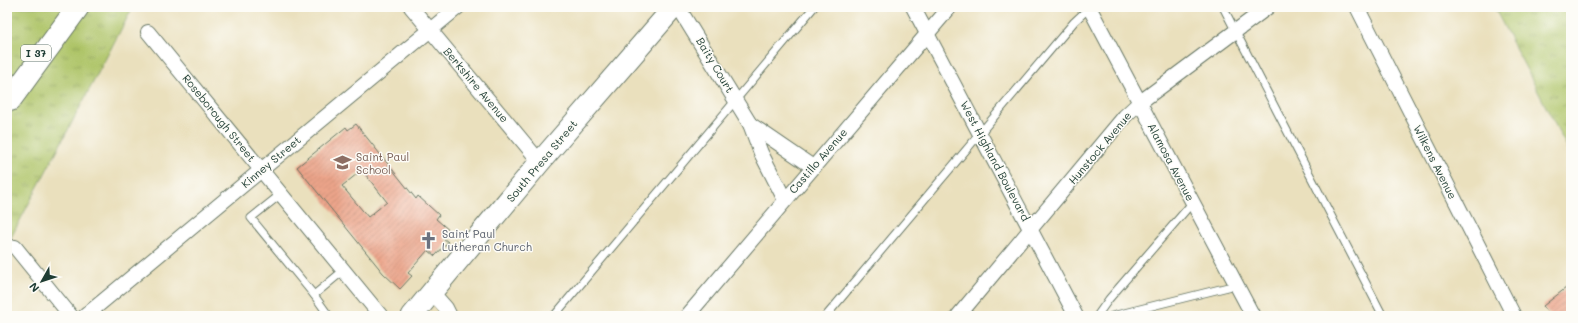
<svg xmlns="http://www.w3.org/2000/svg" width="1578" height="323" font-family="Mali,sans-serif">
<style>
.grass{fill:url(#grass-tufts);stroke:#66804e}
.building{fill:url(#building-hatch);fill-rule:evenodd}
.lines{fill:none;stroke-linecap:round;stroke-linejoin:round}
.service-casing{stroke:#667664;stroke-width:9}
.minor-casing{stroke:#667664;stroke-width:16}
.secondary-casing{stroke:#667664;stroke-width:23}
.motorway-casing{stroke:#667664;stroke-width:24}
.service{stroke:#fff;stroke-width:7}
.minor{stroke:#fff;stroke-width:14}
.secondary{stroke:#fff;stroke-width:21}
.motorway{stroke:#fff;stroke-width:22}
.labels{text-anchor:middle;stroke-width:3;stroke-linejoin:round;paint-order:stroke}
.shield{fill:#fdfcf7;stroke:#62766e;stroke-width:1}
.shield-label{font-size:10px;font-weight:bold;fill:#1f3d34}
.street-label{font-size:11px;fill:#1f3d34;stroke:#fdfcf7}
.education-label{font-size:11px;fill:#785e54;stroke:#fdfcf7;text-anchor:start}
.worship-label{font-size:11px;fill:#5b616d;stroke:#fdfcf7;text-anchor:start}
</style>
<defs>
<pattern id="grass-tufts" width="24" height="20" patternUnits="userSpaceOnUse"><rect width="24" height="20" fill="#aec468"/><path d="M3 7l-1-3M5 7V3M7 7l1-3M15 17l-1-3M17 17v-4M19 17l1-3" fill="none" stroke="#8da056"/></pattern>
<pattern id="building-hatch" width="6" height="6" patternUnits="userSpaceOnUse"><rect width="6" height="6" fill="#eca48a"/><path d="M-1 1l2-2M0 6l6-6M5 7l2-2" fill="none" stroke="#bf8772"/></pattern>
</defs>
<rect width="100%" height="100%" fill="#fdfcf7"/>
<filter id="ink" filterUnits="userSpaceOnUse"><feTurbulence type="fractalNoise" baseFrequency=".025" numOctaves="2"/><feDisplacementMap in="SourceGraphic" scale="8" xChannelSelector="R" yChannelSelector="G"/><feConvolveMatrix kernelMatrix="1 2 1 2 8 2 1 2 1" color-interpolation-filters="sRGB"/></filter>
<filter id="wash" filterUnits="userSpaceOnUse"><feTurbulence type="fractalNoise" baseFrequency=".012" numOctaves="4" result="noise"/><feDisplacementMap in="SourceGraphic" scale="16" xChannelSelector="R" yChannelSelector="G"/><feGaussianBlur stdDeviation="0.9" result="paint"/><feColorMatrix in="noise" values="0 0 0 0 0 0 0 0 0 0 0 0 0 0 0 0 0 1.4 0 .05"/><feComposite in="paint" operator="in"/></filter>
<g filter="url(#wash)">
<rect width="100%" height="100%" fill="#eae0bd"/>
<!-- grass -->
<g class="grass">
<polygon points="7,7 133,7 7,245"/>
<polygon points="1494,7 1571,7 1571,155"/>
</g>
<g id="blocks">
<!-- building -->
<g class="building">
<path d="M356 124 416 199 418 196 439 215 436 219 450 231 443 238 448 242 435 256 428 250 408 273 412 276 400 289 383 273 297 167 346 127 348 130ZM362 170 387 202 368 217 342 186Z"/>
<polygon points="1571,284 1571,316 1551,316 1543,306"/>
</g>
</g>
</g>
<g filter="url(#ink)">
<use href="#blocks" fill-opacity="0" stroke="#667664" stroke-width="1"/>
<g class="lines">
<defs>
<g id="service">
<polyline points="1223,7 1383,316"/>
<polyline points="281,194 251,218 314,295"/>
<polyline points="329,316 314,295 344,270"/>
<polyline points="554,316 814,7"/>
<polyline points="826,316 1074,22 1089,8"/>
<polyline points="1097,316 1109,299 1193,202"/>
<polyline points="1112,316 1236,285"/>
</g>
<g id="minor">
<polyline points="411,7 540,162"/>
<polyline points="678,7 750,124 813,167"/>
<polyline points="913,7 1076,316"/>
<polyline points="1089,7 1253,316"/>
<polyline points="1357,7 1514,316"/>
<polyline points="148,32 381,316"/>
<polyline points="750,124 761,153 785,200"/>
<polyline points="15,247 71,316"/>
<polyline points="431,291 446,308 450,316"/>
<polyline points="85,316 458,7"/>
<polyline points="687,316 950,7"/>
<polyline points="958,316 1125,116 1139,103 1268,7"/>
</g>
<polyline id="secondary" points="412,316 540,162 674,7"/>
<polyline id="motorway" points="10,100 78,7"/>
</defs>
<!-- service casing -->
<use href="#service" class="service-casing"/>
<!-- minor casing -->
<use href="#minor" class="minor-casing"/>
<!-- secondary casing -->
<use href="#secondary" class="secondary-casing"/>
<!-- motorway casing -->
<use href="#motorway" class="motorway-casing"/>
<!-- service -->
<use href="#service" class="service"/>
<!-- minor -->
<use href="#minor" class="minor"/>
<!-- secondary -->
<use href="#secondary" class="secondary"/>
<!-- motorway -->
<use href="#motorway" class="motorway"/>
</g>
</g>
<!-- icons -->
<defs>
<symbol id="school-bare" viewBox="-9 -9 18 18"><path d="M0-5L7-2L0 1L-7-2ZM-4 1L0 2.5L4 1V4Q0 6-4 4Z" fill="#8d6e63" stroke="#fdfcf7" stroke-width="2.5" paint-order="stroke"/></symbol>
<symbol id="church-bare" viewBox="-9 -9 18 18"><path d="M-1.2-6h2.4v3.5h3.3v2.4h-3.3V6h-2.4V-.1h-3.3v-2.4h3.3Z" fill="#6b7280" stroke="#fdfcf7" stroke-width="2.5" paint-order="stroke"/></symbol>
</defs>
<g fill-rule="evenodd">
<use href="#school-bare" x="330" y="150" width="25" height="25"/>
<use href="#church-bare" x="416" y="228" width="25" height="25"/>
</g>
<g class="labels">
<!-- shield labels -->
<rect class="shield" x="21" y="45" width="30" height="16" rx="3"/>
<g class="shield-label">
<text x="36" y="57">I 37</text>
</g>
<!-- street labels -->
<g class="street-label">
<text transform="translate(715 65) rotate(59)" y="4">Baity Court</text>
<text transform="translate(476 85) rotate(50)" y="4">Berkshire Avenue</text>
<text transform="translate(219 118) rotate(51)" y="4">Roseborough Street</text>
<text transform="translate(1100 148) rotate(-50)" y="4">Hunstock Avenue</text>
<text transform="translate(542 161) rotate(-50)" y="4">South Presa Street</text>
<text transform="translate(818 161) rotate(-49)" y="4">Castillo Avenue</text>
<text transform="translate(995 161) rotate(62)" y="4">West Highland Boulevard</text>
<text transform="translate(271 162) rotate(-40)" y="4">Kinney Street</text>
<text transform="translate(1171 162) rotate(62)" y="4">Alamosa Avenue</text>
<text transform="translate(1435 162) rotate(63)" y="4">Wilkens Avenue</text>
</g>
<!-- education labels -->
<g class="education-label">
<text x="356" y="161">Saint Paul<tspan x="356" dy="13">School</tspan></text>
</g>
<!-- worship labels -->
<g class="worship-label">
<text x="442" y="238">Saint Paul<tspan x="442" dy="13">Lutheran Church</tspan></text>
</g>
</g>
<!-- margin -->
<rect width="1578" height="323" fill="none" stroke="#fdfcf7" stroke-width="24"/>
<!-- north arrow -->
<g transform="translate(42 281) rotate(231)" stroke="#fdfcf7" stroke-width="3" paint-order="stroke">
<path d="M0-3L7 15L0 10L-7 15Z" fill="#1f3d34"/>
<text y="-6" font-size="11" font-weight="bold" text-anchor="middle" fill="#1f3d34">N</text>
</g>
</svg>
